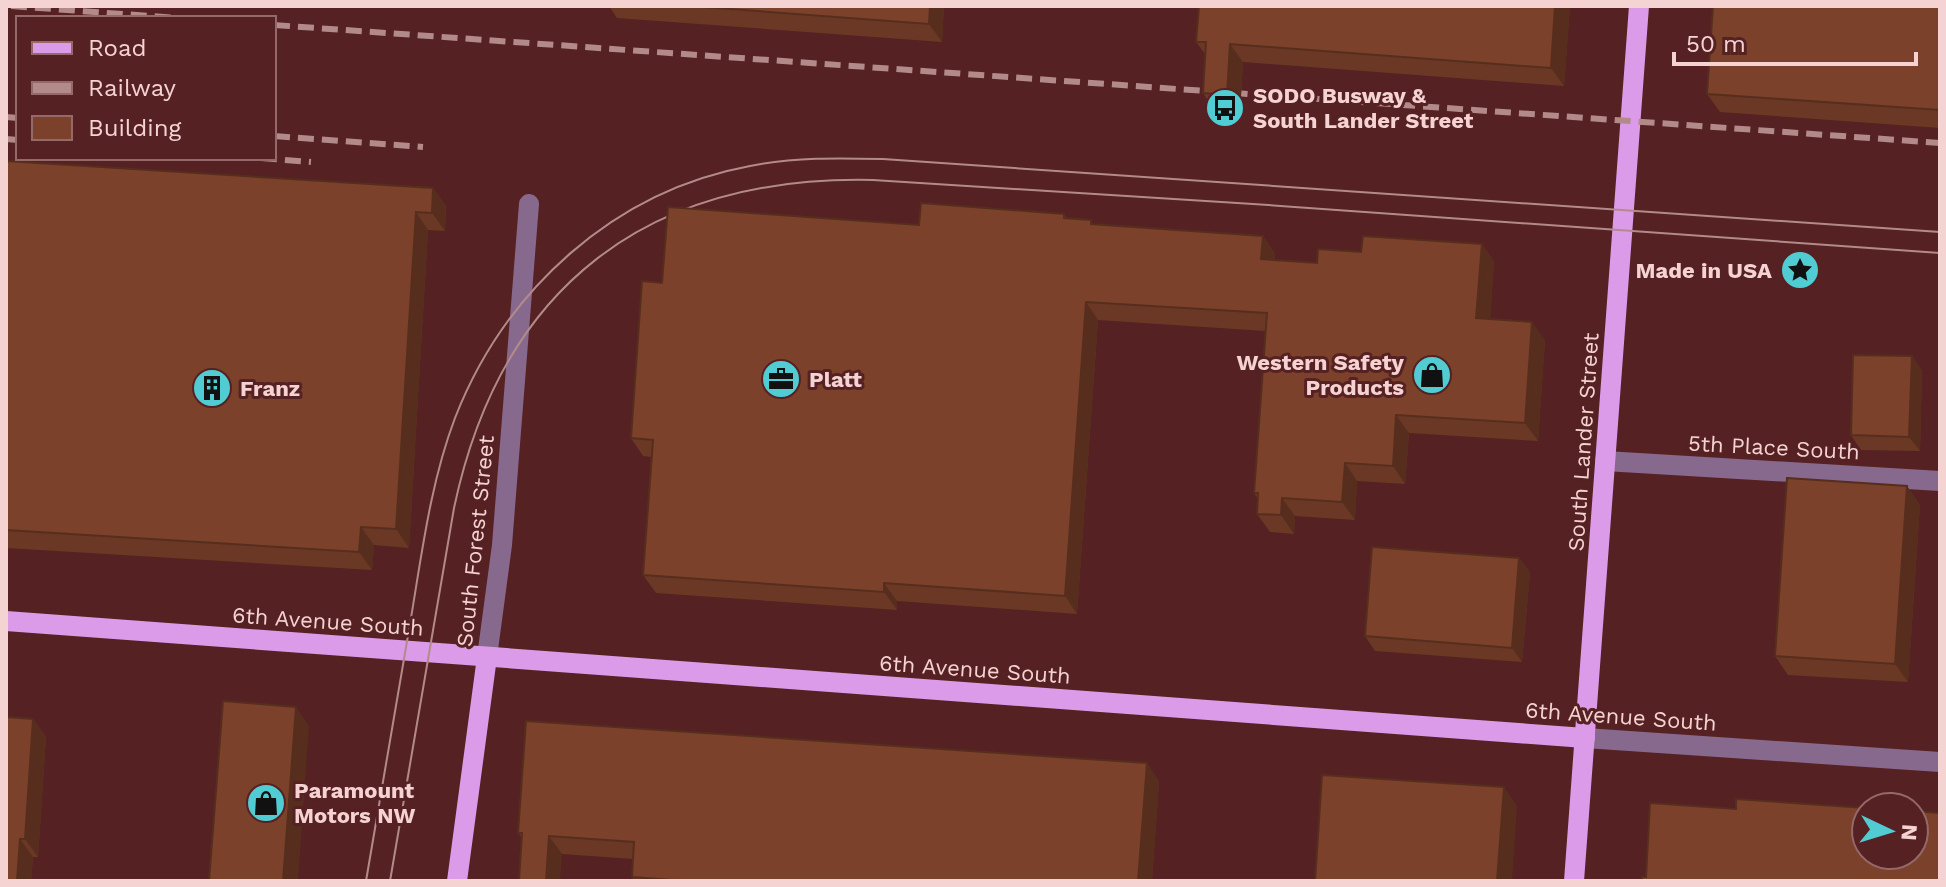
<svg xmlns="http://www.w3.org/2000/svg" width="1946" height="887" font-family="'Work Sans',sans-serif">
<style>
.lines{fill:none;stroke-linecap:round;stroke-linejoin:round}
.minor{stroke:#88698e;stroke-width:20}
.major{stroke:#dc9be9;stroke-width:20}
.tram{stroke:#b38a8a;stroke-width:2}
.rail{stroke:#b38a8a;stroke-width:6;stroke-dasharray:16 8;stroke-linecap:butt}
.wall{fill:#6b3825}
.shaded-wall{fill:#572e1e}
.building{fill:#7c412b;stroke:#572e1e;stroke-width:2}
.labels{text-anchor:middle;stroke-width:6;stroke-linejoin:round;paint-order:stroke}
.poi-label{font-size:22px;font-weight:bold;fill:#f5d3d2;stroke:#552123;text-anchor:start}
.street-label{font-size:22px;fill:#f5d3d2;stroke:#552123}
</style>
<rect width="100%" height="100%" fill="#552123"/>
<g class="lines">
<!-- minor -->
<g class="minor">
<polyline points="1605,461 1940,481"/>
<polyline points="487,657 502,545 529,204"/>
<polyline points="1585,738 1940,762"/>
</g>
<!-- major -->
<g class="major">
<polyline points="6,621 1585,738"/>
<polyline points="457,881 487,657"/>
<polyline points="1574,881 1639,6"/>
</g>
<!-- tram -->
<g class="tram">
<path d="M366 881C381 794 396 706 411 618 422 552 431 481 455 418 505 290 614 191 750 166 794 157 838 158 883 159L1940 232"/>
<path d="M390 881 454 508C501 286 648 175 873 180L1253 204 1940 253"/>
</g>
<!-- rail -->
<g class="rail">
<polyline points="11,6 178,18"/>
<polyline points="274,25 1940,143"/>
<polyline points="6,117 18,118"/>
<polyline points="274,136 423,147"/>
<polyline points="6,139 18,140"/>
<polyline points="261,158 311,162"/>
</g>
</g>
<!-- wall -->
<g class="wall">
<polygon points="609,6 944,6 942,42 617,18"/>
<polygon points="1570,6 1564,86 1243,62 1240,113 1215,111 1203,93 1205,54 1196,42"/>
<polygon points="1940,6 1940,128 1720,112 1707,94"/>
<polygon points="6,161 433,188 446,206 445,231 428,230 409,548 374,545 372,570 6,548"/>
<polygon points="1064,214 1067,219 1094,224 1263,236 1275,254 1275,260 1317,263 1361,252 1482,244 1494,262 1490,319 1545,340 1538,441 1409,433 1405,484 1357,481 1355,520 1295,516 1294,534 1270,532 1257,514 1258,499 1254,493 1265,331 1098,320 1077,614 897,601 897,610 656,593 643,575 651,457 643,456 631,438 919,225"/>
<polygon points="1912,356 1922,371 1920,451 1861,450 1851,435"/>
<polygon points="1907,486 1920,505 1908,682 1788,675 1775,656"/>
<polygon points="1519,558 1530,573 1522,662 1375,651 1365,636"/>
<polygon points="33,719 46,737 38,857 33,857 31,881 6,881"/>
<polygon points="1147,763 1159,782 1152,881 634,881 632,877 633,859 562,854 522,838 518,833"/>
</g>
<!-- shaded-wall -->
<g class="shaded-wall">
<polygon points="930,6 944,6 942,42 929,24"/>
<polygon points="1555,6 1570,6 1564,86 1551,68"/>
<polygon points="1230,44 1243,62 1240,113 1227,95"/>
<polygon points="433,188 446,206 445,231 432,213"/>
<polygon points="416,212 428,230 409,548 396,529"/>
<polygon points="1263,236 1275,254 1274,277 1261,259"/>
<polygon points="1482,244 1494,262 1489,336 1476,318"/>
<polygon points="1086,302 1098,320 1077,614 1065,596"/>
<polygon points="1532,322 1545,340 1538,441 1525,423"/>
<polygon points="1912,356 1922,371 1920,451 1909,437"/>
<polygon points="1396,415 1409,433 1405,484 1393,466"/>
<polygon points="1345,463 1357,481 1355,520 1342,502"/>
<polygon points="1907,486 1920,505 1908,682 1895,664"/>
<polygon points="1282,498 1295,516 1294,534 1281,515"/>
<polygon points="361,527 374,545 372,570 359,552"/>
<polygon points="1519,558 1530,573 1522,662 1512,648"/>
<polygon points="884,583 897,601 897,610 884,592"/>
<polygon points="296,707 309,726 298,881 283,881"/>
<polygon points="33,719 46,737 38,857 25,839"/>
<polygon points="1147,763 1159,782 1152,881 1138,881"/>
<polygon points="1504,787 1517,806 1512,881 1497,881"/>
<polygon points="549,836 562,854 560,881 546,881"/>
<polygon points="20,839 33,857 31,881 17,881"/>
</g>
<!-- building -->
<g class="building">
<polygon points="690,6 930,6 929,24"/>
<polygon points="1199,6 1555,6 1551,68 1230,44 1227,95 1203,93 1206,42 1196,42"/>
<polygon points="1713,6 1940,6 1940,110 1707,94"/>
<polygon points="6,161 433,188 432,213 416,212 396,529 361,527 359,552 6,530"/>
<polygon points="921,203 1064,214 1064,218 1091,220 1091,224 1263,236 1261,259 1317,263 1318,249 1361,252 1363,236 1482,244 1476,318 1532,322 1525,423 1396,415 1393,466 1345,463 1342,502 1282,498 1281,515 1257,514 1258,493 1254,493 1267,313 1086,302 1065,596 884,583 884,592 643,575 653,440 631,438 642,281 662,283 668,207 919,225"/>
<polygon points="1853,355 1912,356 1909,437 1851,435"/>
<polygon points="1787,478 1907,486 1895,664 1775,656"/>
<polygon points="1372,547 1519,558 1512,648 1365,636"/>
<polygon points="223,701 296,707 283,881 209,881"/>
<polygon points="6,717 33,719 25,839 20,839 17,881 6,881"/>
<polygon points="526,721 1147,763 1138,881 686,881 632,877 634,842 549,836 546,881 519,881 522,833 518,833"/>
<polygon points="1322,775 1504,787 1497,881 1315,881"/>
<polygon points="1736,799 1866,808 1866,855 1914,855 1914,811 1940,813 1940,881 1642,881 1642,877 1646,877 1650,803 1736,809"/>
</g>
<!-- icons -->
<defs>
<symbol id="bus-disc" viewBox="-11 -11 22 22"><circle r="9.5" fill="#51ccd3" stroke="#552123"/><path d="M-5-6H5V4H4V6H2V4H-2V6H-4V4H-5ZM-3.5-4V0h7V-4ZM-3.5 1.2v1.5H-2V1.2ZM2 1.2v1.5H3.5V1.2Z" fill="#111"/></symbol>
<symbol id="sight-disc" viewBox="-11 -11 22 22"><circle r="9.5" fill="#51ccd3" stroke="#552123"/><path d="M0-6L1.8-2.2L6-1.7L2.9 1.2L3.7 5.4L0 3.3L-3.7 5.4L-2.9 1.2L-6-1.7L-1.8-2.2Z" fill="#111"/></symbol>
<symbol id="shop-disc" viewBox="-11 -11 22 22"><circle r="9.5" fill="#51ccd3" stroke="#552123"/><path d="M-5-2.5h2.3a2.7 3.5 0 0 1 5.4 0H5L5.5 6h-11ZM-1.5-2.5h3a1.5 2.3 0 0 0-3 0Z" fill="#111"/></symbol>
<symbol id="office-disc" viewBox="-11 -11 22 22"><circle r="9.5" fill="#51ccd3" stroke="#552123"/><path d="M-6-3h4V-5.5h4V-3h4V5H-6ZM-1-4.5V-3h2v-1.5ZM-6 0V1H6V0Z" fill="#111"/></symbol>
<symbol id="building-disc" viewBox="-11 -11 22 22"><circle r="9.5" fill="#51ccd3" stroke="#552123"/><path d="M-4-6H4V6H1V3H-1V6H-4ZM-2.5-4.3h1.7v1.8h-1.7ZM.8-4.3h1.7v1.8H.8ZM-2.5-1h1.7V.8h-1.7ZM.8-1h1.7V.8H.8Z" fill="#111"/></symbol>
</defs>
<g fill-rule="evenodd">
<use href="#bus-disc" x="1203" y="86" width="44" height="44"/>
<use href="#sight-disc" x="1778" y="248" width="44" height="44"/>
<use href="#shop-disc" x="1410" y="353" width="44" height="44"/>
<use href="#office-disc" x="759" y="357" width="44" height="44"/>
<use href="#building-disc" x="190" y="366" width="44" height="44"/>
<use href="#shop-disc" x="244" y="781" width="44" height="44"/>
</g>
<g class="labels">
<!-- poi labels -->
<g class="poi-label">
<text x="1253" y="103">SODO Busway &amp;<tspan x="1253" dy="25">South Lander Street</tspan></text>
<text x="1772" y="278" text-anchor="end">Made in USA</text>
<text x="1404" y="370" text-anchor="end">Western Safety<tspan x="1404" dy="25">Products</tspan></text>
<text x="809" y="387">Platt</text>
<text x="240" y="396">Franz</text>
<text x="294" y="798">Paramount<tspan x="294" dy="25">Motors NW</tspan></text>
</g>
<!-- street labels -->
<g class="street-label">
<text transform="translate(1583 442) rotate(-86)" y="8">South Lander Street</text>
<text transform="translate(1774 447) rotate(3)" y="8">5th Place South</text>
<text transform="translate(475 541) rotate(-84)" y="8">South Forest Street</text>
<text transform="translate(328 621) rotate(4)" y="8">6th Avenue South</text>
<text transform="translate(975 669) rotate(4)" y="8">6th Avenue South</text>
<text transform="translate(1621 716) rotate(4)" y="8">6th Avenue South</text>
</g>
</g>
<!-- border -->
<rect width="1946" height="887" fill="none" stroke="#f5d3d2" stroke-width="16"/>
<!-- legend -->
<rect x="16" y="16" width="260" height="144" fill="#552123" stroke="#956869" stroke-width="2"/>
<rect x="32" y="42" width="40" height="12" fill="#dc9be9" stroke="#956869" stroke-width="2"/>
<text x="88" y="56" font-size="24" fill="#f5d3d2">Road</text>
<rect x="32" y="82" width="40" height="12" fill="#b38a8a" stroke="#956869" stroke-width="2"/>
<text x="88" y="96" font-size="24" fill="#f5d3d2">Railway</text>
<rect x="32" y="116" width="40" height="24" fill="#7c412b" stroke="#956869" stroke-width="2"/>
<text x="88" y="136" font-size="24" fill="#f5d3d2">Building</text>
<!-- north arrow -->
<g transform="translate(1890 831) rotate(94)"><circle r="38" fill="#552123" stroke="#956869" stroke-width="2"/>
<path d="M0-6L14 30L0 20L-14 30Z" fill="#51ccd3"/>
<text y="-12" font-size="22" font-weight="bold" text-anchor="middle" fill="#f5d3d2">N</text>
</g>
<!-- scale -->
<path d="M1674 52v12h242v-12" fill="none" stroke="#f5d3d2" stroke-width="4"/>
<text x="1686" y="52" font-size="24" fill="#f5d3d2" stroke="#552123" stroke-width="6" paint-order="stroke">50 m</text>
</svg>
